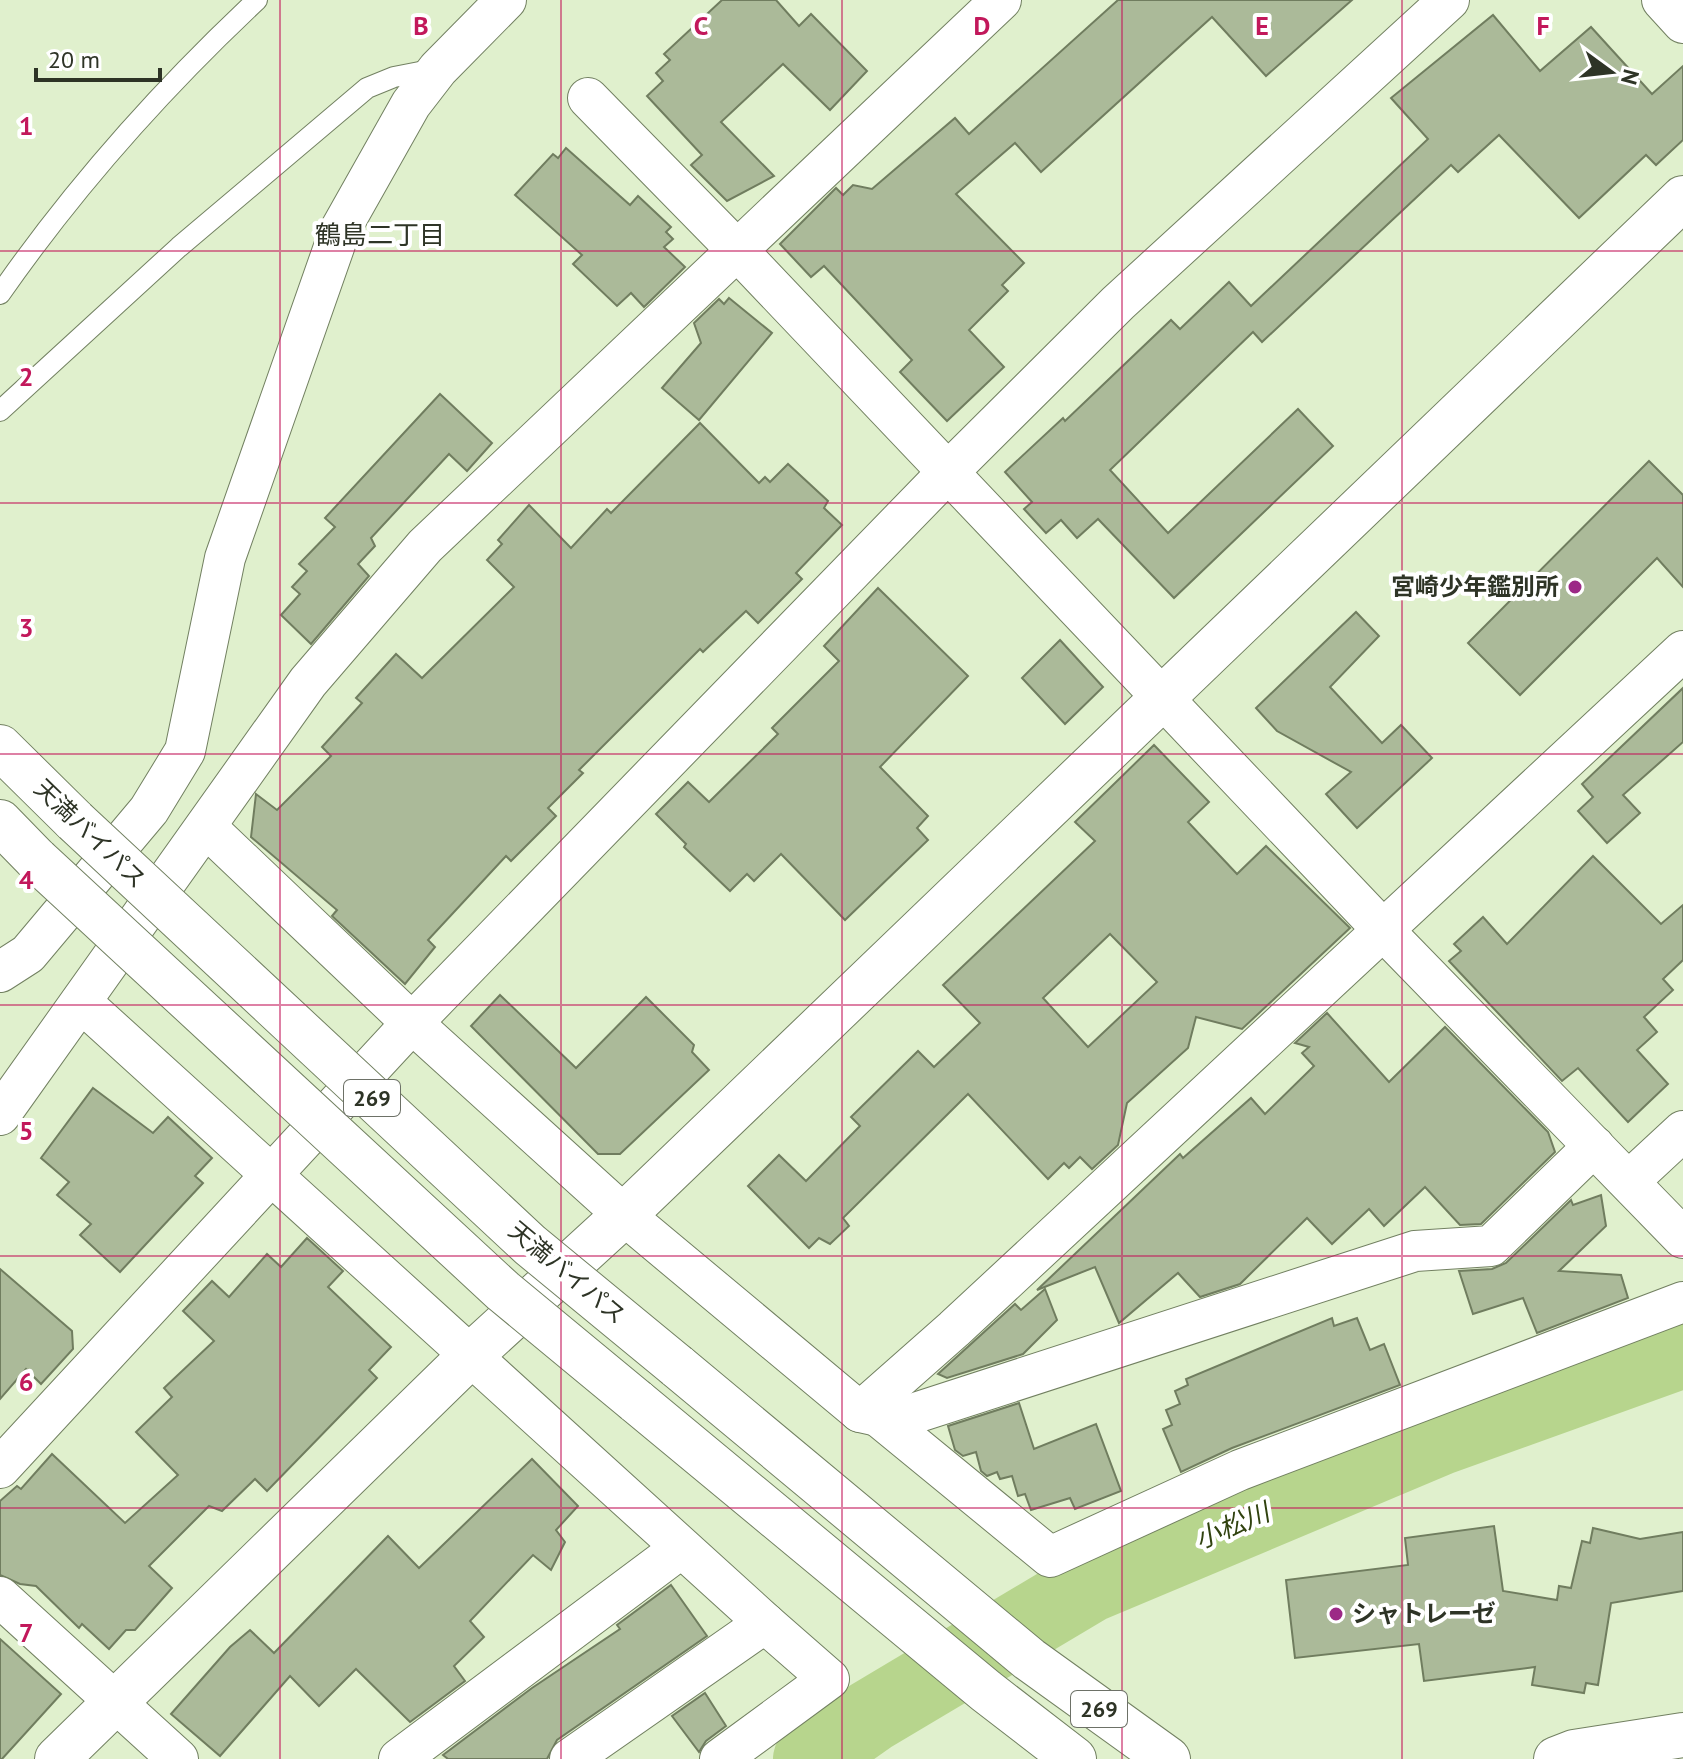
<svg xmlns="http://www.w3.org/2000/svg" width="1683" height="1759" font-family="'PT Sans','Noto Sans JP',sans-serif">
<style>
.lines{fill:none;stroke-linecap:round;stroke-linejoin:round}
.river{stroke:#b7d58d;stroke-width:74}
.building{fill:#abba99;stroke:#707d5f;stroke-width:2;fill-rule:evenodd}
.lane-casing{stroke:#728061;stroke-width:22}
.street-casing{stroke:#728061;stroke-width:42}
.secondary-casing{stroke:#728061;stroke-width:46}
.primary-casing{stroke:#728061;stroke-width:46}
.highway-casing{stroke:#728061;stroke-width:46}
.lane{stroke:#fff;stroke-width:20}
.street{stroke:#fff;stroke-width:40}
.secondary{stroke:#fff;stroke-width:44}
.primary{stroke:#fff;stroke-width:44}
.highway{stroke:#fff;stroke-width:44}
.highway-bridge-casing{stroke:#728061;stroke-width:46;stroke-linecap:butt}
.highway-bridge{stroke:#fff;stroke-width:44}
.grid{fill:none;stroke:#c2185b;stroke-width:2;stroke-opacity:0.55}
.poi-dot{fill:#9c2986;stroke:#fff;stroke-width:3}
.labels{text-anchor:middle;stroke-width:8;stroke-linejoin:round;paint-order:stroke}
.shield{fill:#fff;stroke:#6d7167;stroke-width:2}
.shield-label{font-size:22px;font-weight:bold;fill:#2e3426}
.poi-label{font-size:24px;font-weight:bold;fill:#2e3426;stroke:#fff;text-anchor:end}
.street-label{font-size:24px;fill:#2e3426;stroke:#fff}
.neighbourhood-label{font-size:26px;fill:#2e3426;stroke:#fff}
.water-label{font-size:26px;font-style:italic;fill:#30420f;stroke:#fff}
.grid-label{font-size:26px;text-anchor:middle;font-weight:bold;fill:#c2185b;stroke:#fff;stroke-width:8;stroke-linejoin:round;paint-order:stroke}
</style>
<rect width="100%" height="100%" fill="#e0f0cd"/>
<g class="lines">
<!-- river -->
<polyline class="river" points="810,1759 871,1716 1089,1586 1441,1438 1683,1351"/>
</g>
<!-- building -->
<g class="building">
<polygon points="722,0 776,0 799,26 811,14 867,71 830,110 783,64 721,122 774,176 727,201 691,165 702,155 647,96 663,81 656,73 670,60 664,54"/>
<polygon points="1118,0 1352,0 1266,76 1212,17 1041,172 1015,143 956,194 1024,263 1002,285 1008,291 969,330 1004,367 947,421 900,372 912,360 824,266 811,277 780,244 836,188 843,195 853,185 872,189 955,118 969,134"/>
<polygon points="1493,15 1540,71 1591,27 1652,94 1683,66 1683,140 1656,165 1646,155 1579,218 1499,135 1458,172 1451,165 1262,342 1253,332 1110,470 1168,533 1298,409 1333,446 1174,598 1098,519 1077,538 1061,520 1046,533 1024,509 1032,502 1005,472 1063,418 1065,421 1171,320 1180,329 1229,282 1251,306 1428,139 1391,98"/>
<polygon points="566,148 630,205 638,196 671,227 666,232 673,239 664,247 685,267 644,307 631,293 617,306 573,264 582,255 515,195 553,154 558,158"/>
<polygon points="729,298 772,333 699,420 662,388 701,343 694,323 719,299 724,304"/>
<polygon points="440,394 492,443 467,471 449,454 371,538 375,546 358,564 369,576 311,644 281,615 300,594 292,587 307,571 299,564 335,527 325,518"/>
<polygon points="700,423 759,483 765,477 770,482 788,464 828,501 824,508 842,525 796,573 802,579 758,623 746,611 703,652 700,649 579,770 583,773 548,808 556,816 511,861 506,856 428,940 435,947 405,984 332,916 337,910 251,837 256,794 277,810 331,756 322,747 362,703 356,698 396,654 422,678 514,587 487,560 502,544 498,540 529,505 571,548 607,509 611,513"/>
<polygon points="1649,461 1683,495 1683,587 1657,558 1520,695 1468,643"/>
<polygon points="878,588 968,676 880,767 928,816 917,828 928,840 845,920 781,854 754,881 747,874 730,891 684,847 686,844 656,814 688,782 709,802 778,734 772,728 839,661 824,646"/>
<polygon points="1356,612 1379,636 1330,687 1382,743 1401,725 1432,758 1357,828 1326,794 1351,772 1277,731 1256,708"/>
<polygon points="1060,640 1103,687 1065,724 1022,678"/>
<polygon points="1683,688 1683,742 1623,795 1640,813 1607,843 1578,811 1593,797 1582,784"/>
<path d="M1154 745 1209 802 1188 822 1237 874 1266 846 1350 928 1242 1029 1196 1017 1188 1048 1127 1103 1118 1145 1092 1169 1080 1157 1069 1168 1064 1163 1048 1179 968 1094 843 1218 849 1226 830 1244 819 1238 809 1248 748 1186 779 1155 806 1181 860 1126 851 1117 918 1051 934 1067 980 1023 943 985 1095 841 1075 822ZM1110 934 1157 982 1088 1047 1043 998Z"/>
<polygon points="1593,856 1661,924 1683,905 1683,960 1663,979 1673,990 1644,1017 1657,1032 1637,1050 1668,1084 1628,1122 1578,1068 1562,1081 1449,961 1461,951 1454,944 1483,917 1507,944"/>
<polygon points="500,995 576,1068 646,997 694,1045 692,1052 709,1070 620,1154 598,1154 471,1026"/>
<polygon points="1327,1013 1389,1082 1445,1027 1548,1132 1555,1152 1481,1224 1460,1225 1425,1187 1384,1226 1369,1209 1332,1244 1307,1218 1240,1284 1200,1297 1178,1273 1119,1323 1095,1267 1037,1290 1180,1154 1183,1158 1251,1098 1265,1114 1314,1066 1302,1053 1309,1047 1295,1043"/>
<polygon points="93,1088 153,1133 168,1117 212,1158 195,1176 203,1183 120,1272 80,1235 91,1224 57,1195 69,1182 41,1158"/>
<polygon points="1601,1195 1606,1226 1559,1271 1621,1275 1628,1298 1537,1333 1523,1298 1473,1314 1459,1271 1492,1269 1506,1263 1571,1200 1573,1205"/>
<polygon points="307,1238 343,1271 328,1287 391,1347 369,1370 377,1378 267,1491 255,1479 222,1511 209,1506 149,1566 172,1588 135,1630 126,1630 109,1649 82,1624 79,1628 36,1586 20,1584 0,1575 0,1501 17,1486 21,1489 52,1454 125,1523 178,1475 136,1432 172,1397 164,1388 214,1341 183,1311 212,1281 229,1297 267,1254 281,1267"/>
<polygon points="0,1269 72,1331 73,1349 41,1384 26,1369 0,1399"/>
<polygon points="1045,1289 1057,1320 1023,1354 947,1378 938,1374 1015,1304 1021,1310"/>
<polygon points="1332,1318 1334,1326 1357,1318 1370,1350 1384,1344 1400,1385 1232,1448 1181,1472 1163,1429 1172,1425 1166,1410 1180,1404 1175,1391 1188,1385 1186,1379"/>
<polygon points="1019,1403 1034,1449 1096,1424 1121,1491 1075,1509 1070,1498 1031,1510 1025,1494 1018,1496 1012,1476 1000,1479 997,1472 987,1476 981,1471 976,1452 963,1456 955,1450 948,1426"/>
<polygon points="532,1459 578,1506 556,1530 565,1542 551,1570 533,1555 470,1621 484,1637 454,1666 465,1681 410,1722 356,1669 319,1706 290,1676 220,1756 171,1714 230,1647 250,1630 274,1653 388,1536 419,1568"/>
<polygon points="1494,1526 1503,1591 1557,1600 1559,1586 1571,1588 1582,1541 1590,1543 1593,1528 1640,1539 1683,1532 1683,1591 1611,1603 1598,1685 1586,1683 1584,1693 1532,1685 1535,1667 1424,1681 1419,1644 1295,1658 1286,1580 1408,1565 1405,1538"/>
<polygon points="671,1585 707,1636 557,1740 547,1759 448,1759 443,1755 532,1688 620,1629 617,1625"/>
<polygon points="0,1639 61,1694 2,1759 0,1759"/>
<polygon points="705,1693 726,1726 706,1741 699,1752 672,1716"/>
</g>
<g class="lines">
<defs>
<g id="lane">
<path d="M0 294C74 188 163 88 257 0"/>
<polyline points="0,411 179,247 367,88 394,77 435,69"/>
</g>
<g id="street">
<polyline points="1662,0 1683,23"/>
<polyline points="588,98 736,249 1384,931 1683,1238"/>
<polyline points="207,828 412,1023 624,1215 860,1412 878,1416 909,1415 1415,1251 1491,1246 1594,1146"/>
<polyline points="0,972 28,954 149,810 185,751 225,558 340,230 411,104 438,69 506,0"/>
<polyline points="81,1002 765,1623 570,1759"/>
<polyline points="0,1115 308,682 425,546 1001,0"/>
<polyline points="1629,1181 1683,1131"/>
<polyline points="860,1412 954,1329 1683,651"/>
<polyline points="878,1416 1050,1557 1240,1470 1683,1302"/>
<polyline points="0,1468 412,1023 948,472 1118,303 1449,0"/>
<polyline points="0,1597 178,1759"/>
<polyline points="399,1759 680,1549"/>
<polyline points="720,1759 829,1679 765,1623"/>
</g>
<polyline id="secondary" points="57,1759 470,1356 624,1215 1683,198"/>
<polyline id="primary" points="1556,1759 1574,1752 1683,1735"/>
<g id="highway">
<polyline points="0,747 75,821"/>
<polyline points="0,822 37,860"/>
<polyline points="677,1366 1029,1659 1168,1759"/>
<polyline points="636,1401 986,1691 1074,1759"/>
</g>
</defs>
<!-- lane casing -->
<use href="#lane" class="lane-casing"/>
<!-- street casing -->
<use href="#street" class="street-casing"/>
<!-- secondary casing -->
<use href="#secondary" class="secondary-casing"/>
<!-- primary casing -->
<use href="#primary" class="primary-casing"/>
<!-- highway casing -->
<use href="#highway" class="highway-casing"/>
<!-- lane -->
<use href="#lane" class="lane"/>
<!-- street -->
<use href="#street" class="street"/>
<!-- secondary -->
<use href="#secondary" class="secondary"/>
<!-- primary -->
<use href="#primary" class="primary"/>
<!-- highway -->
<use href="#highway" class="highway"/>
<defs>
<g id="highway-bridge">
<polyline points="75,821 530,1245 677,1366"/>
<polyline points="37,860 503,1291 636,1401"/>
</g>
</defs>
<!-- highway-bridge casing -->
<use href="#highway-bridge" class="highway-bridge-casing"/>
<!-- highway-bridge -->
<use href="#highway-bridge" class="highway-bridge"/>
</g>
<!-- grid -->
<path class="grid" d="M280 0V1759M561 0V1759M842 0V1759M1122 0V1759M1402 0V1759M0 251H1683M0 503H1683M0 754H1683M0 1005H1683M0 1256H1683M0 1508H1683"/>
<!-- markers -->
<g class="poi-dot">
<circle cx="1575" cy="587" r="8"/>
<circle cx="1336" cy="1614" r="8"/>
</g>
<g class="labels">
<!-- shield labels -->
<g class="shield">
<rect x="344" y="1080" width="56" height="36" rx="6"/>
<rect x="1071" y="1691" width="56" height="36" rx="6"/>
</g>
<g class="shield-label">
<text x="372" y="1106">269</text>
<text x="1099" y="1717">269</text>
</g>
<!-- poi labels -->
<g class="poi-label">
<text x="1559" y="595">宮崎少年鑑別所</text>
<text x="1352" y="1622" text-anchor="start">シャトレーゼ</text>
</g>
<!-- street labels -->
<g class="street-label">
<text transform="translate(90 834) rotate(44)" y="8">天満バイパス</text>
<text transform="translate(567 1273) rotate(40)" y="8">天満バイパス</text>
</g>
<!-- neighbourhood labels -->
<g class="neighbourhood-label">
<text x="380" y="244">鶴島二丁目</text>
</g>
<!-- water labels -->
<g class="water-label">
<text transform="translate(1232 1526) rotate(-23)" y="9">小松川</text>
</g>
</g>
<g class="grid-label">
<text x="421" y="35">B</text>
<text x="701" y="35">C</text>
<text x="982" y="35">D</text>
<text x="1262" y="35">E</text>
<text x="1543" y="35">F</text>
<text x="26" y="135">1</text>
<text x="26" y="386">2</text>
<text x="26" y="637">3</text>
<text x="26" y="889">4</text>
<text x="26" y="1140">5</text>
<text x="26" y="1391">6</text>
<text x="26" y="1642">7</text>
</g>
<!-- north arrow -->
<g transform="translate(1611 72) rotate(105)" stroke="#ffffff" stroke-width="6" paint-order="stroke">
<path d="M0-6L14 30L0 20L-14 30Z" fill="#2e3426"/>
<text y="-12" font-size="22" font-weight="bold" text-anchor="middle" fill="#2e3426">N</text>
</g>
<!-- scale -->
<path d="M36 68v12h124v-12" fill="none" stroke="#2e3426" stroke-width="4"/>
<text x="48" y="68" font-size="24" fill="#2e3426" stroke="#ffffff" stroke-width="6" paint-order="stroke">20 m</text>
</svg>
